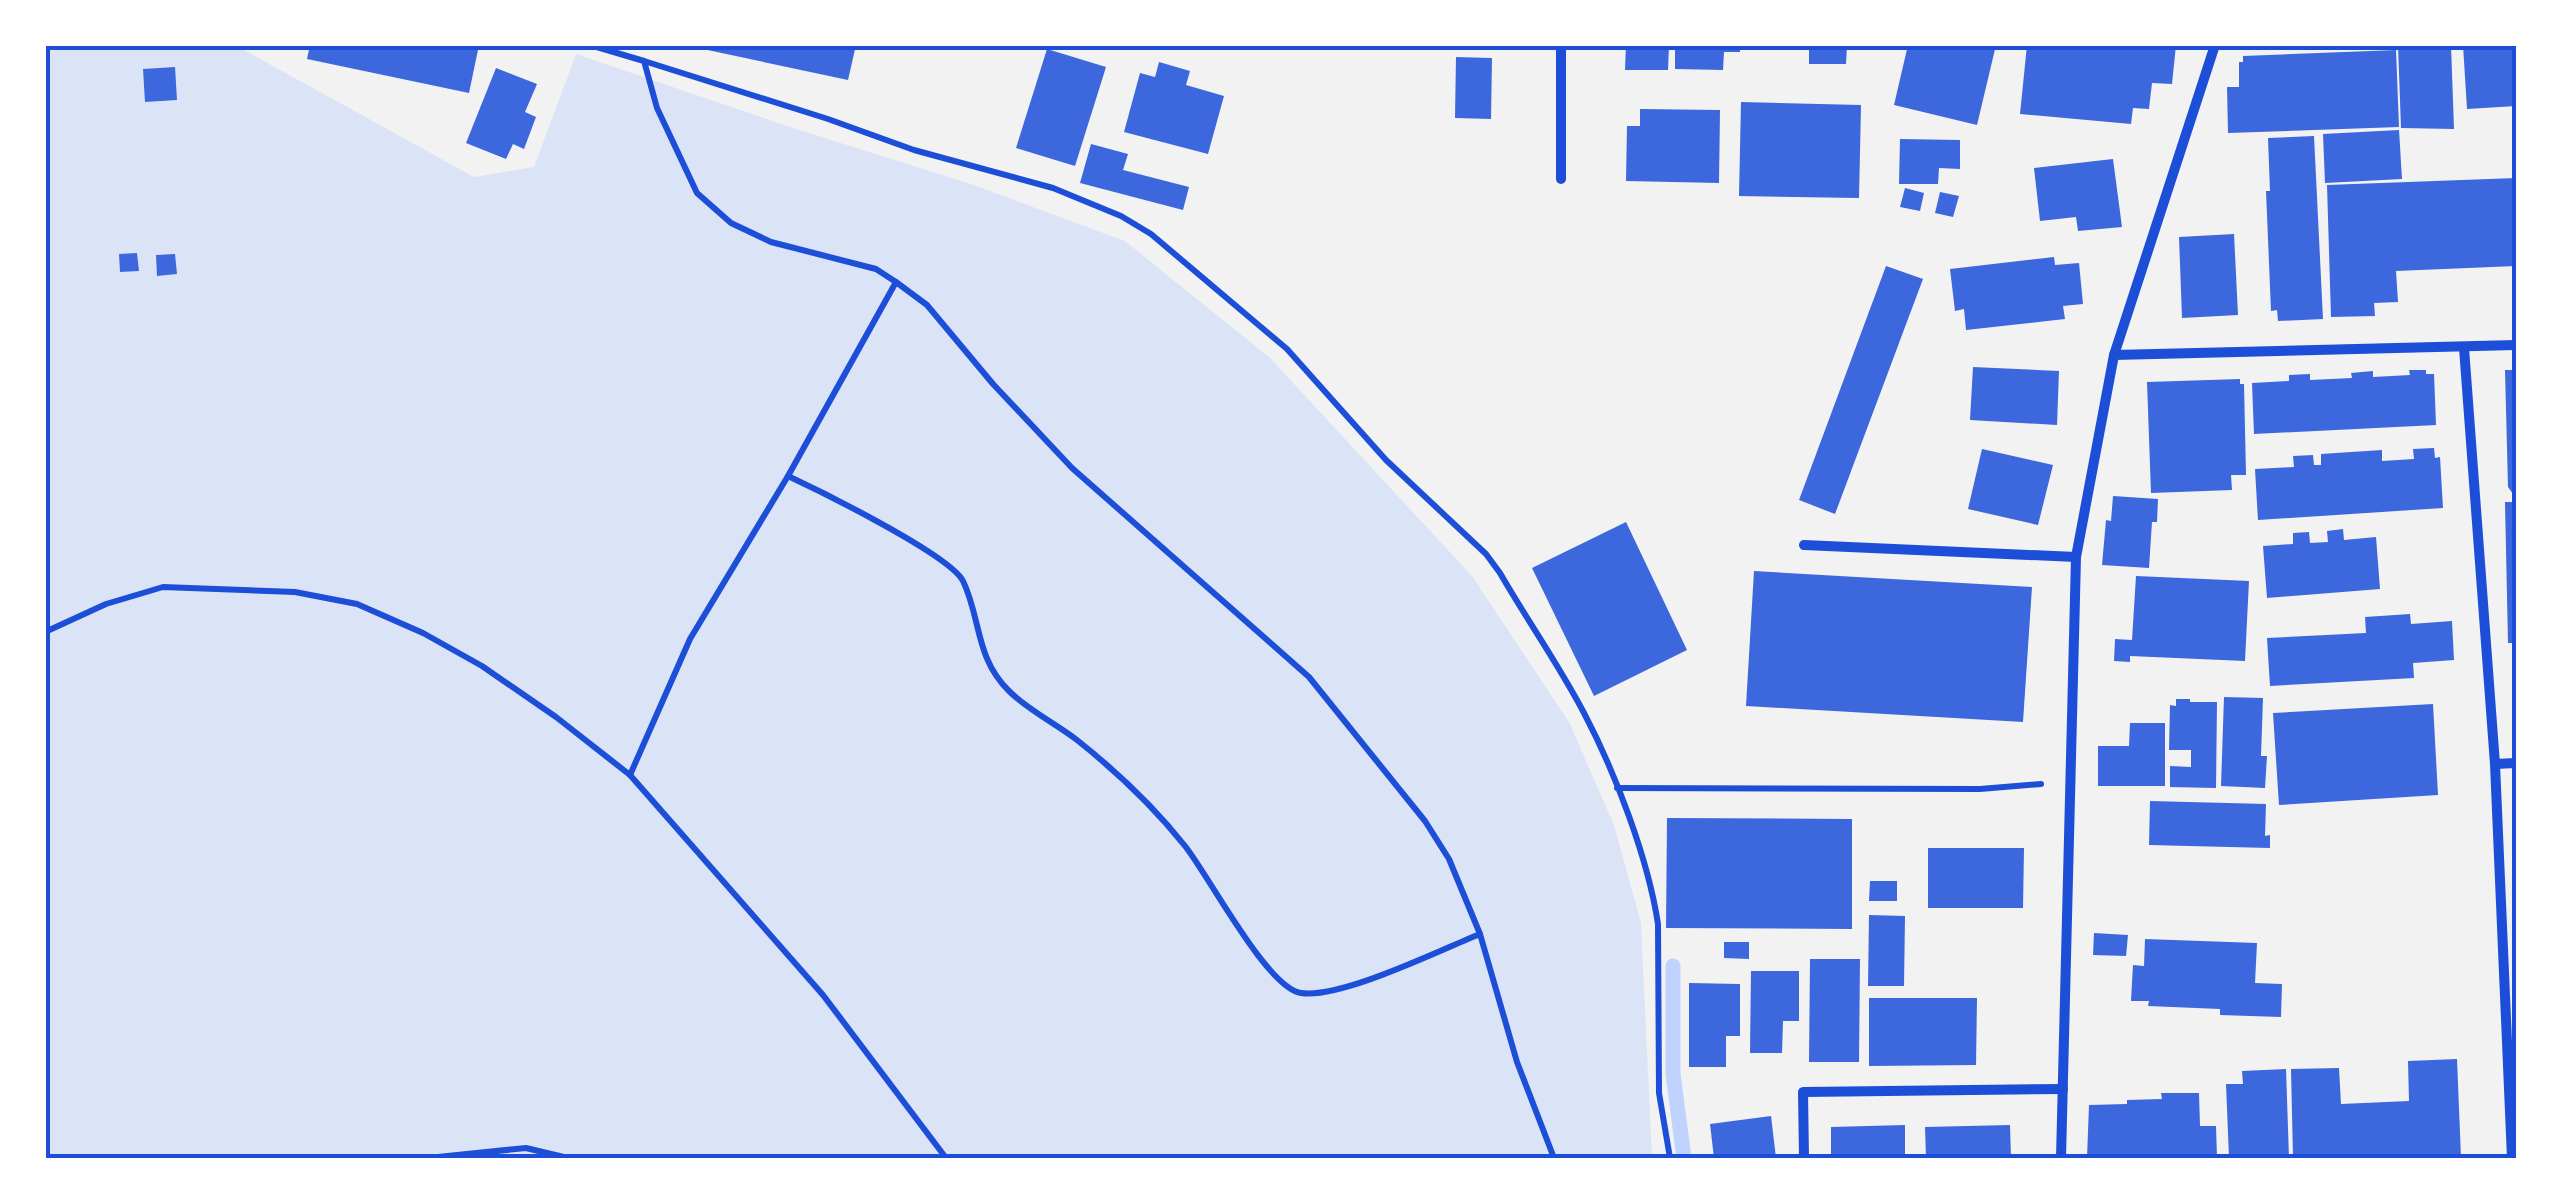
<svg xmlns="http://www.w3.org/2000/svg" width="2561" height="1203" font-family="'Fira Sans',sans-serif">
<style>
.green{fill:#dbe4f7}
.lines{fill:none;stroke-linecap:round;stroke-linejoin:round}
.stream{stroke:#bfd3fe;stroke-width:15}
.building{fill:#3d67dc}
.path{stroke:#1d4ed8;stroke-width:6}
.minor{stroke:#1d4ed8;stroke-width:10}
.neatline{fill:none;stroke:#1d4ed8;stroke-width:4}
</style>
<rect width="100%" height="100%" fill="#f2f2f2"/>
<!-- green -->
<polygon class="green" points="45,45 235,45 474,177 534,167 576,54 796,129 971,184 1125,241 1270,358 1472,576 1569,722 1614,825 1641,923 1652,1158 45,1158"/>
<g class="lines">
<!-- stream -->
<polyline class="stream" points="1673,966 1673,1074 1684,1158"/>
</g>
<!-- building -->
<g class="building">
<polygon points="310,45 479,45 469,93 307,59"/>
<polygon points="684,45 856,45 848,80"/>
<polygon points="1626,45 1669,45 1668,70 1625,70"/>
<polygon points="1675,45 1740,45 1740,52 1724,52 1723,70 1675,69"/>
<polygon points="1809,45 1847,45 1846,64 1809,64"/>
<polygon points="1908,45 1996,45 1977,125 1894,105"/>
<polygon points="2027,45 2176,45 2172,84 2152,83 2149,109 2133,108 2131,124 2020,114"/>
<polygon points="2398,45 2451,45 2454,129 2401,128"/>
<polygon points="2463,45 2516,45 2516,106 2467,109"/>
<polygon points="1047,49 1106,67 1075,166 1016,148"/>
<polygon points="2396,50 2399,127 2228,133 2227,87 2239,87 2239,62 2243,62 2243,56"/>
<polygon points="1456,57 1492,58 1491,119 1455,118"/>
<polygon points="1159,62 1190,71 1186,85 1224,96 1208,154 1124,132 1140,73 1155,77"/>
<polygon points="175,67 177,100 145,102 143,69"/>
<polygon points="496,68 537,84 525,112 536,117 524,149 513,144 506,159 466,143"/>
<polygon points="1741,102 1861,105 1859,198 1739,196"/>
<polygon points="1640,109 1720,110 1719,183 1626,181 1627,126 1640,126"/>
<polygon points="2399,130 2402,179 2325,183 2323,134"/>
<polygon points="2314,136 2323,319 2278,321 2277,310 2271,311 2266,191 2270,191 2268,138"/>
<polygon points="1900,139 1960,140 1960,169 1939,168 1938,184 1899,184"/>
<polygon points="1091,144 1128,154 1123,170 1189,187 1183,210 1080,183"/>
<polygon points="2113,159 2122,227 2078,231 2076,217 2040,221 2034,168"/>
<polygon points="2516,178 2516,266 2396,271 2398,302 2374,303 2375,316 2331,317 2327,185"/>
<polygon points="1905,188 1924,193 1920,211 1900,207"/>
<polygon points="1940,192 1959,196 1953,217 1935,213"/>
<polygon points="2234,234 2238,315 2182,318 2179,237"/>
<polygon points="137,253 139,271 120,272 119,254"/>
<polygon points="175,254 177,274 157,276 156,255"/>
<polygon points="2054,257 2055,265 2079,263 2083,304 2063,306 2065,319 1966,330 1964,309 1955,311 1950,269"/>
<polygon points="1886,266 1923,279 1835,514 1799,500"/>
<polygon points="1973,367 2059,371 2057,425 1970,420"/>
<polygon points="2409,370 2426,370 2426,374 2434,374 2436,425 2254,434 2252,383 2289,381 2289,375 2310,374 2310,380 2352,378 2351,373 2373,371 2373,377 2410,375"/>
<polygon points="2505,370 2516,370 2516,498 2508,487"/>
<polygon points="2240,379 2240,384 2244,384 2246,475 2231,475 2232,490 2151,493 2147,382"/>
<polygon points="2434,448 2435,458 2440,457 2443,508 2258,520 2255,469 2294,467 2293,456 2313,455 2314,465 2321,465 2321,454 2382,450 2382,461 2414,459 2413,449"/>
<polygon points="1982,449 2053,465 2038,525 1968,509"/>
<polygon points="2113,496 2158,499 2157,522 2152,522 2149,568 2102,565 2106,520 2111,521"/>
<polygon points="2505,502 2516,502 2516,643 2508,643"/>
<polygon points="1626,522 1687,650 1594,696 1532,568"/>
<polygon points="2343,529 2344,540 2376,537 2380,589 2267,598 2263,546 2293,544 2293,533 2309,532 2310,543 2328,542 2327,531"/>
<polygon points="1754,571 2032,587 2023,722 1746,706"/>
<polygon points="2136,576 2249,581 2245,661 2130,656 2130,662 2114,661 2115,639 2132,640"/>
<polygon points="2410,614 2411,624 2452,621 2454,660 2413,663 2414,678 2270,686 2267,638 2366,633 2365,617"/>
<polygon points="2224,697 2263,698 2261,756 2267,756 2265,788 2221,786"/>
<polygon points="2176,699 2190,699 2190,702 2217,702 2216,788 2170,787 2170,766 2191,767 2191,750 2169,750 2170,705 2176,706"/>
<polygon points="2433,704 2438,795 2279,805 2273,713"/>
<polygon points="2130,723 2165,723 2165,786 2098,786 2098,746 2129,746"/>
<polygon points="2150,801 2266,804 2265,836 2270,835 2270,848 2149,845"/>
<polygon points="1667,818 1852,819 1852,929 1666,928"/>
<polygon points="1928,848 2024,848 2023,908 1928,908"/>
<polygon points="1870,881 1897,881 1897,901 1869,901"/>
<polygon points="1869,915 1905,916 1904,986 1868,986"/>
<polygon points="2094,933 2128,935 2126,956 2093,955"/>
<polygon points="2145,939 2257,943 2255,983 2282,984 2281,1017 2220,1015 2220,1009 2148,1006 2149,1001 2131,1001 2133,965 2144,966"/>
<polygon points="1724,942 1749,942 1749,959 1724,958"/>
<polygon points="1810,959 1860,959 1859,1062 1809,1062"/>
<polygon points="1751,971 1799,971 1799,1021 1783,1021 1782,1053 1750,1053"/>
<polygon points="1689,983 1740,984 1740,1036 1726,1036 1726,1067 1689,1067"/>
<polygon points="1869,998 1977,998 1976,1065 1869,1066"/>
<polygon points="2457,1059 2461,1158 2293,1158 2291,1069 2339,1068 2341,1104 2409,1101 2408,1061"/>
<polygon points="2286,1069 2289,1158 2229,1158 2226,1084 2243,1084 2242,1071"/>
<polygon points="2161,1093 2199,1093 2200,1126 2216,1126 2217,1158 2087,1158 2089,1105 2127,1104 2127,1100 2162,1099"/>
<polygon points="1771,1116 1776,1158 1714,1158 1710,1124"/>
<polygon points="1905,1125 1905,1158 1831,1158 1831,1127"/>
<polygon points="2010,1125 2011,1158 1926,1158 1925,1127"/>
</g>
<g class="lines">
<!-- path -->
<g class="path">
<polyline points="590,45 644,61 657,108 697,193 731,223 771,242 876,269 896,282 788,476 690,639 630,775"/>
<path d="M644 61 828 119 914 150 1053 188 1121 216 1151 234 1287 349 1386 460 1486 554 1500 573C1527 620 1559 665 1584 713 1615 772 1648 858 1658 924L1659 1093 1670 1158"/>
<polyline points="896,282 927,305 993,384 1072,468 1309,677 1425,821 1449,859 1480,934 1517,1062 1554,1158"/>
<path d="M788 476C820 491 950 555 963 581 981 618 975 658 1009 691 1028 710 1055 723 1077 740 1116 771 1154 807 1185 846 1209 876 1267 988 1301 993 1341 999 1440 950 1480 934"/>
<polyline points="45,632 106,604 163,587 295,592 357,604 423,633 482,666 556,717 630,775 823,995 946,1158"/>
<polyline points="1617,788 1980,789 2041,784"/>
<polyline points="428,1158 526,1148 568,1158"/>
</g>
<!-- minor -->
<g class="minor">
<polyline points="1561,179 1561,45"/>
<polyline points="2464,348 2495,764 2512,1158"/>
<polyline points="2114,355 2516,345"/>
<polyline points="1804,545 2076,557"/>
<polyline points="2495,764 2516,763"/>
<polyline points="1804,1158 1803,1092 2063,1089"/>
<polyline points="2061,1158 2076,557 2114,355 2215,45"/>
</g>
</g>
<!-- border -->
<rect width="2561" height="1203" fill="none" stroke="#ffffff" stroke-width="95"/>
<rect x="48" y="48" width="2466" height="1108" class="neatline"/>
</svg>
